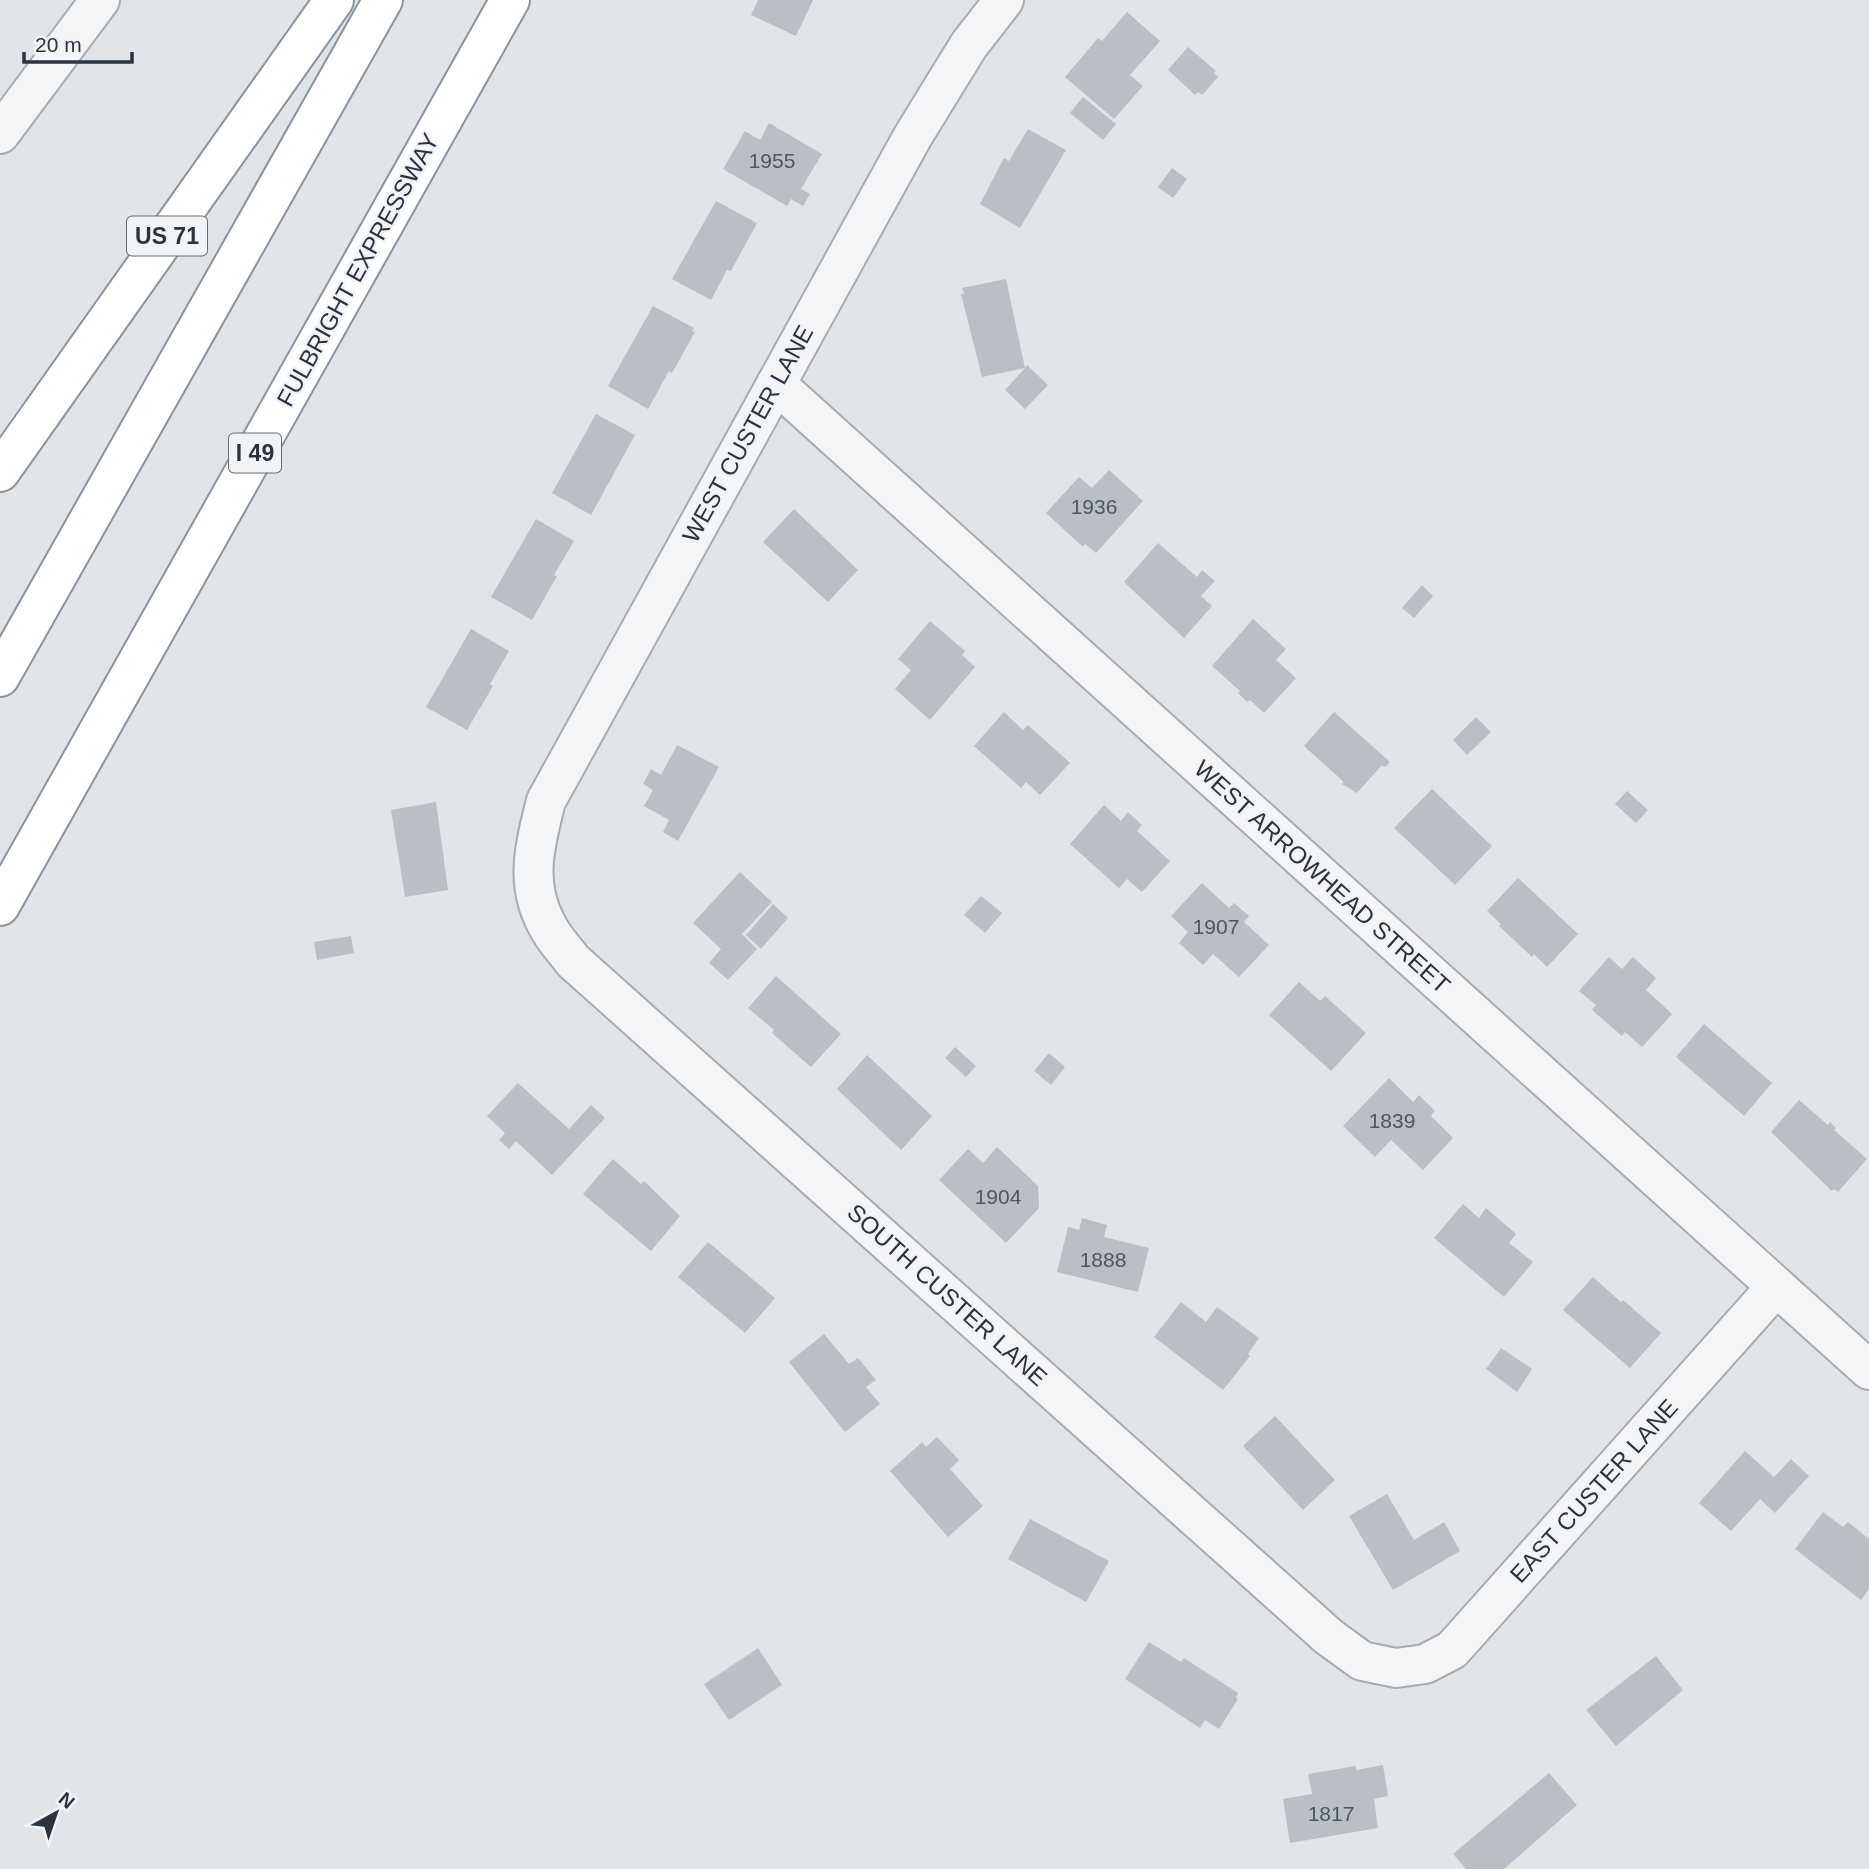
<svg xmlns="http://www.w3.org/2000/svg" width="1869" height="1869" font-family="Arial,sans-serif">
<style>
.building{fill:#b9bfc5}
.lines{fill:none;stroke-linecap:round;stroke-linejoin:round}
.minor-casing{stroke:#a6acb3;stroke-width:42}
.highway-casing{stroke:#89949f;stroke-width:42}
.minor{stroke:#f4f5f7;stroke-width:38}
.highway{stroke:#fff;stroke-width:38}
.labels{text-anchor:middle;stroke-width:5;stroke-linejoin:round;paint-order:stroke}
.number-label{font-size:21px;fill:#4e5761}
.shield{fill:#f1f4f6;stroke:#666e77;stroke-width:2}
.shield-label{font-size:23px;font-weight:bold;fill:#2a3440}
.street-label{font-size:24px;fill:#2a3440;stroke:#f1f4f6}
</style>
<rect width="100%" height="100%" fill="#e1e5e9"/>
<!-- building -->
<g class="building">
<polygon points="758,0 813,0 796,36 751,15"/>
<polygon points="1127,12 1160,41 1130,75 1143,86 1114,119 1065,77 1098,38 1102,41"/>
<polygon points="1188,47 1216,71 1214,73 1218,77 1202,95 1198,92 1195,95 1168,70"/>
<polygon points="1083,97 1116,124 1103,140 1070,113"/>
<polygon points="769,123 822,154 801,189 810,194 803,206 791,199 787,206 723,169 745,131 760,140"/>
<polygon points="1028,129 1066,150 1020,228 980,204 1004,158 1009,161"/>
<polygon points="1172,168 1187,179 1173,198 1158,187"/>
<polygon points="716,201 757,223 731,271 727,270 711,300 672,279"/>
<polygon points="1006,279 1025,368 1027,365 1048,385 1025,409 1005,390 1025,368 982,377 961,294 964,294 962,288"/>
<polygon points="653,306 694,328 692,331 695,332 672,373 669,371 648,409 608,386"/>
<polygon points="596,414 635,435 591,515 552,493"/>
<polygon points="1109,470 1143,501 1096,553 1085,544 1083,547 1046,513 1079,477 1092,488"/>
<polygon points="794,509 858,570 828,602 763,542"/>
<polygon points="536,519 574,541 554,575 557,576 532,620 491,597"/>
<polygon points="1158,543 1197,577 1202,570 1215,581 1201,596 1212,606 1184,638 1124,582"/>
<polygon points="1422,585 1433,596 1414,618 1402,608"/>
<polygon points="1253,619 1286,649 1276,660 1296,678 1264,713 1250,700 1247,702 1238,693 1240,691 1212,666"/>
<polygon points="930,621 965,651 962,655 975,667 930,720 895,689 911,670 898,659"/>
<polygon points="471,629 509,651 490,684 493,686 467,730 426,707"/>
<polygon points="1004,712 1023,730 1028,725 1070,763 1040,795 1026,782 1021,788 974,746"/>
<polygon points="1334,712 1390,762 1385,767 1382,765 1357,793 1342,784 1344,782 1304,746"/>
<polygon points="1476,717 1491,732 1467,755 1453,740"/>
<polygon points="677,745 719,767 678,841 663,832 669,820 644,806 653,790 643,784 651,769 661,775"/>
<polygon points="1432,789 1492,846 1455,885 1394,828"/>
<polygon points="1627,791 1648,810 1636,823 1615,804"/>
<polygon points="436,802 448,890 405,897 391,810"/>
<polygon points="1104,805 1121,821 1128,812 1142,825 1137,831 1170,861 1142,892 1127,879 1119,888 1070,844"/>
<polygon points="740,872 772,902 742,934 757,949 728,980 709,963 721,949 693,923"/>
<polygon points="1518,878 1578,934 1547,967 1534,954 1532,957 1499,926 1501,924 1487,911"/>
<polygon points="1202,883 1229,908 1234,903 1249,916 1244,922 1269,945 1239,977 1213,954 1203,965 1179,943 1188,932 1171,916"/>
<polygon points="981,896 1002,913 985,933 964,915"/>
<polygon points="773,904 788,918 761,949 746,935"/>
<polygon points="351,936 354,953 317,960 314,942"/>
<polygon points="1609,957 1622,969 1633,957 1656,978 1646,990 1672,1014 1642,1047 1625,1032 1622,1036 1592,1010 1596,1005 1579,991"/>
<polygon points="776,976 841,1034 811,1067 772,1033 774,1030 748,1008"/>
<polygon points="1299,982 1320,1001 1325,996 1366,1033 1331,1071 1269,1015"/>
<polygon points="1704,1024 1772,1083 1744,1116 1676,1057"/>
<polygon points="955,1047 976,1066 966,1077 945,1058"/>
<polygon points="1049,1053 1065,1067 1051,1085 1034,1071"/>
<polygon points="867,1055 932,1116 901,1150 837,1089"/>
<polygon points="1389,1078 1413,1102 1419,1095 1435,1111 1431,1116 1453,1138 1423,1170 1391,1140 1375,1157 1343,1126"/>
<polygon points="518,1083 569,1129 591,1105 605,1118 552,1175 516,1141 509,1149 499,1140 505,1133 487,1116"/>
<polygon points="1799,1100 1828,1125 1830,1122 1836,1128 1834,1130 1867,1159 1838,1192 1834,1189 1832,1191 1771,1132"/>
<polygon points="997,1147 1038,1186 1039,1208 1006,1243 939,1180 968,1149 983,1163"/>
<polygon points="613,1159 641,1184 644,1181 680,1216 651,1251 583,1194"/>
<polygon points="1463,1204 1479,1218 1486,1208 1516,1234 1509,1243 1533,1262 1504,1297 1434,1238"/>
<polygon points="1082,1218 1107,1225 1104,1237 1149,1248 1138,1292 1057,1272 1068,1227 1079,1230"/>
<polygon points="708,1242 775,1298 745,1333 678,1277"/>
<polygon points="1593,1277 1621,1302 1623,1300 1661,1333 1630,1368 1563,1310"/>
<polygon points="1181,1302 1206,1322 1217,1307 1259,1338 1248,1354 1250,1356 1223,1390 1154,1337"/>
<polygon points="824,1334 849,1364 858,1358 876,1380 866,1387 880,1404 845,1432 789,1362"/>
<polygon points="1501,1348 1532,1369 1517,1392 1486,1369"/>
<polygon points="1275,1416 1335,1480 1303,1510 1243,1446"/>
<polygon points="937,1437 959,1460 950,1469 983,1506 948,1537 890,1471 922,1442 926,1447"/>
<polygon points="1745,1451 1774,1477 1791,1459 1809,1476 1775,1513 1760,1499 1731,1531 1699,1503"/>
<polygon points="1387,1494 1414,1540 1444,1522 1460,1551 1393,1590 1349,1516"/>
<polygon points="1823,1512 1843,1527 1848,1522 1869,1539 1869,1589 1861,1600 1795,1549"/>
<polygon points="1030,1519 1109,1561 1086,1602 1008,1559"/>
<polygon points="1149,1642 1181,1662 1184,1658 1238,1693 1236,1698 1238,1699 1219,1729 1205,1720 1200,1728 1125,1679"/>
<polygon points="758,1648 782,1685 729,1720 704,1684"/>
<polygon points="1656,1656 1683,1690 1616,1746 1586,1710"/>
<polygon points="1383,1765 1388,1796 1374,1799 1378,1828 1290,1843 1283,1799 1312,1794 1308,1774 1356,1766 1356,1770"/>
<polygon points="1549,1773 1577,1805 1504,1869 1466,1869 1453,1854"/>
</g>
<g class="lines">
<defs>
<g id="minor">
<path d="M1004 0 969 45 913 136 546 801C535 845 524 883 547 925 553 938 565 950 573 961L1329 1637 1362 1661 1396 1668 1425 1664 1452 1650 1776 1287"/>
<polyline points="0,134 100,0"/>
<polyline points="776,384 1869,1370"/>
</g>
<g id="highway">
<polyline points="0,472 334,0"/>
<polyline points="0,677 383,0"/>
<polyline points="0,906 510,0"/>
</g>
</defs>
<!-- minor casing -->
<use href="#minor" class="minor-casing"/>
<!-- highway casing -->
<use href="#highway" class="highway-casing"/>
<!-- minor -->
<use href="#minor" class="minor"/>
<!-- highway -->
<use href="#highway" class="highway"/>
</g>
<g class="labels">
<!-- number labels -->
<g class="number-label">
<text x="772" y="168">1955</text>
<text x="1094" y="514">1936</text>
<text x="1216" y="934">1907</text>
<text x="1392" y="1128">1839</text>
<text x="998" y="1204">1904</text>
<text x="1103" y="1267">1888</text>
<text x="1331" y="1821">1817</text>
</g>
<!-- shield labels -->
<g class="shield">
<rect x="127" y="216.5" width="80" height="39" rx="5"/>
<rect x="229" y="433.5" width="52" height="39" rx="5"/>
</g>
<g class="shield-label">
<text x="167" y="244">US 71</text>
<text x="255" y="461">I 49</text>
</g>
<!-- street labels -->
<g class="street-label">
<text transform="translate(358 270) rotate(-61)" y="8">FULBRIGHT EXPRESSWAY</text>
<text transform="translate(748 434) rotate(-61)" y="8">WEST CUSTER LANE</text>
<text transform="translate(1322 877) rotate(42)" y="8">WEST ARROWHEAD STREET</text>
<text transform="translate(947 1295) rotate(42)" y="8">SOUTH CUSTER LANE</text>
<text transform="translate(1594 1491) rotate(-48)" y="8">EAST CUSTER LANE</text>
</g>
</g>
<!-- north arrow -->
<g transform="translate(56 1813) rotate(40)" stroke="#f1f4f6" stroke-width="5" paint-order="stroke">
<path d="M0-5L12 26L0 18L-12 26Z" fill="#2a3440"/>
<text y="-10" font-size="19" font-weight="bold" text-anchor="middle" fill="#2a3440">N</text>
</g>
<!-- scale -->
<path d="M24 52v10h108v-10" fill="none" stroke="#2a3440" stroke-width="3.5"/>
<text x="35" y="52" font-size="21" fill="#2a3440" stroke="#f1f4f6" stroke-width="5" paint-order="stroke">20 m</text>
</svg>
